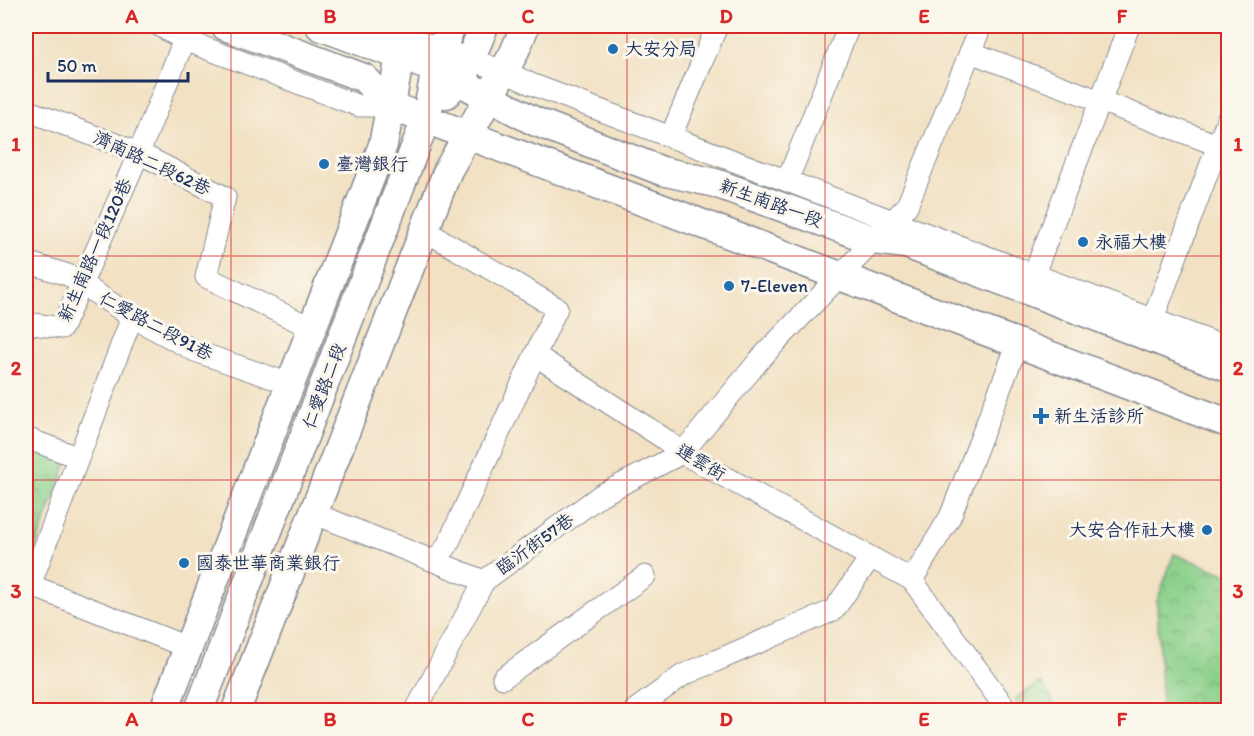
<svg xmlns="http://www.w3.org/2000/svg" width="1254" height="736" font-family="Itim,'LXGW WenKai TC',sans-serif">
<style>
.park{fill:url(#park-crowns);stroke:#538074;stroke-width:1.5}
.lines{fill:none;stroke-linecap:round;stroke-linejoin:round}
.minor-casing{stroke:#868890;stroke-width:23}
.secondary-casing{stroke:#868890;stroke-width:31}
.minor{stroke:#fff;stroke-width:21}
.secondary{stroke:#fff;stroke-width:28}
.grid{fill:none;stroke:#d62828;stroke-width:1.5;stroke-opacity:0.55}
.poi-dot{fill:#1f6fb2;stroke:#fbf7ec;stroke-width:2}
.labels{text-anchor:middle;stroke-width:6;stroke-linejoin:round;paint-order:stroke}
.poi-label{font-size:18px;fill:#1b2f5e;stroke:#fbf7ec;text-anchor:start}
.street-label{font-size:18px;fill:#1b2f5e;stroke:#fbf7ec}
.neatline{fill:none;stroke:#d62828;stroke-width:2}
.grid-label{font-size:20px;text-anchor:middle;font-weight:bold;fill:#d62828}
</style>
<defs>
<pattern id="park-crowns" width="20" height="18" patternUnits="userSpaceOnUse" patternTransform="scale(1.5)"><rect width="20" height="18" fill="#8bd08a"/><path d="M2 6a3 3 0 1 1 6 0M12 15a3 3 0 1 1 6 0" fill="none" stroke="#71a974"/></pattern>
</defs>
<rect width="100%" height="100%" fill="#fbf7ec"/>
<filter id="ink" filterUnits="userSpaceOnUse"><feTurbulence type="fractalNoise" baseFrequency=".0167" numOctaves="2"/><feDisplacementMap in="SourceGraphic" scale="12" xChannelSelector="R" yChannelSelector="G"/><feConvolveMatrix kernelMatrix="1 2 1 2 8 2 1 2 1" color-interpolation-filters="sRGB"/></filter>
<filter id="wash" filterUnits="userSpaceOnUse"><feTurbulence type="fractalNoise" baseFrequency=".008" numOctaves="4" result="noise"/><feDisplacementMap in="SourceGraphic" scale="24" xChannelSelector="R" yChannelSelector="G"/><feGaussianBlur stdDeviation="1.35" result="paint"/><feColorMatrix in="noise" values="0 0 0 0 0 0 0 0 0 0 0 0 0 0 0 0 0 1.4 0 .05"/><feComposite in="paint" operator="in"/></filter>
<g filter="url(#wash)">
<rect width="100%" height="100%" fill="#f2e1c3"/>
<!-- park -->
<g class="park">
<polygon points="26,443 69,458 26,572"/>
<polygon points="1174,554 1228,575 1228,710 1162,710 1157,601"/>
<polygon points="1041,682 1054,703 1043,710 1023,710 1015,699"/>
</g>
</g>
<g filter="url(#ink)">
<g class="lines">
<defs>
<g id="minor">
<polyline points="160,26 184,40 359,106 391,106"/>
<polyline points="375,26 503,71 531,84 1228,348"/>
<polyline points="970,52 1228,149"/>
<polyline points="26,110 139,153 225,197 206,277 312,328"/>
<polyline points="671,136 717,26"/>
<polyline points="788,179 849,26"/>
<polyline points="424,230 557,308 535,355 663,438 682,453 912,580 1007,710"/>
<polyline points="26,262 68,275 132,317 195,351 290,384"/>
<polyline points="1034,274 1129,26"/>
<polyline points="1153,319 1228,118"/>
<polyline points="26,323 62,328 139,153 184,40"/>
<polyline points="26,438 77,457"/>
<polyline points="313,513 484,581"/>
<polyline points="436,560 447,546 535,355"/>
<polyline points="912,580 950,517 1018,343"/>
<polyline points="30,585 132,317"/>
<polyline points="26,587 30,585 189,648"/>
<polyline points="503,678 645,576"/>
<polyline points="416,710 484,581 601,495 682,453 762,357 907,206 981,26"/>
<polyline points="635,710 683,675 834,610 870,558"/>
</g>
<g id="secondary">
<polyline points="225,26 364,78 391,106 1228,423"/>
<polyline points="320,26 436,69 534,121 662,171 715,183 873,240 906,244 1228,367"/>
<polyline points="446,94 466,71 484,26"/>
<polyline points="164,710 383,145 406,26"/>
<polyline points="199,710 426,119 438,59 451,26"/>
<polyline points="236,710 448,170 514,53 525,26"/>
</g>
</defs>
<!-- minor casing -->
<use href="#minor" class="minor-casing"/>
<!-- secondary casing -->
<use href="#secondary" class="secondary-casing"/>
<!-- minor -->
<use href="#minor" class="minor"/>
<!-- secondary -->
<use href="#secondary" class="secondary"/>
</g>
</g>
<!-- grid -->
<path class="grid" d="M231 26V710M429 26V710M627 26V710M825 26V710M1023 26V710M26 256H1228M26 480H1228"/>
<!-- markers -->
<g class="poi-dot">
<circle cx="613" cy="49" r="6"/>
<circle cx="324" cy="164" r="6"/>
<circle cx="1083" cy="242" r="6"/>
<circle cx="729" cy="286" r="6"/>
<path d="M1038 407h6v6h6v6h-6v6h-6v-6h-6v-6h6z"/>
<circle cx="1207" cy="530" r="6"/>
<circle cx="184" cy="563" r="6"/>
</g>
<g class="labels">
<!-- poi labels -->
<g class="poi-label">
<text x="625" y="55">大安分局</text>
<text x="336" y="170">臺灣銀行</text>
<text x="1095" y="248">永福大樓</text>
<text x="741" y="292">7-Eleven</text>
<text x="1054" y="422">新生活診所</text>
<text x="1195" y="536" text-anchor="end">大安合作社大樓</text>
<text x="196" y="569">國泰世華商業銀行</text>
</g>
<!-- street labels -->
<g class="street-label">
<text transform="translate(152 163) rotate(25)" y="6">濟南路二段62巷</text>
<text transform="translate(771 203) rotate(20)" y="6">新生南路一段</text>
<text transform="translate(95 250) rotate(-66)" y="6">新生南路一段120巷</text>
<text transform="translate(156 326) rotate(28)" y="6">仁愛路二段91巷</text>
<text transform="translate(324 386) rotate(-69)" y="6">仁愛路二段</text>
<text transform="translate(701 462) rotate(31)" y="6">連雲街</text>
<text transform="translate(535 544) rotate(-36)" y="6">臨沂街57巷</text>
</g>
</g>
<!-- margin -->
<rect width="1254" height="736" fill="none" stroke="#fbf7ec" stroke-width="66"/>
<!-- scale -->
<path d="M48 72v9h140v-9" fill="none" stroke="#1b2f5e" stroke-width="3"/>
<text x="57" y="72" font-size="18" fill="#1b2f5e" stroke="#fbf7ec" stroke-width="4.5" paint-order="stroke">50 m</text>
<rect x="33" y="33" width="1188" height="670" class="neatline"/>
<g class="grid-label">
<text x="132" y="23">A</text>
<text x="330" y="23">B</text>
<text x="528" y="23">C</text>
<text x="726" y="23">D</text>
<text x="924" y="23">E</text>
<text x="1122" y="23">F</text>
<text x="16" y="151">1</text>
<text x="1238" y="151">1</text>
<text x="16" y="375">2</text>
<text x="1238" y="375">2</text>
<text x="16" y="598">3</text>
<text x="1238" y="598">3</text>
<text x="132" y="726">A</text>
<text x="330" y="726">B</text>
<text x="528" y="726">C</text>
<text x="726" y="726">D</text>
<text x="924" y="726">E</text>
<text x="1122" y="726">F</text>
</g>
</svg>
